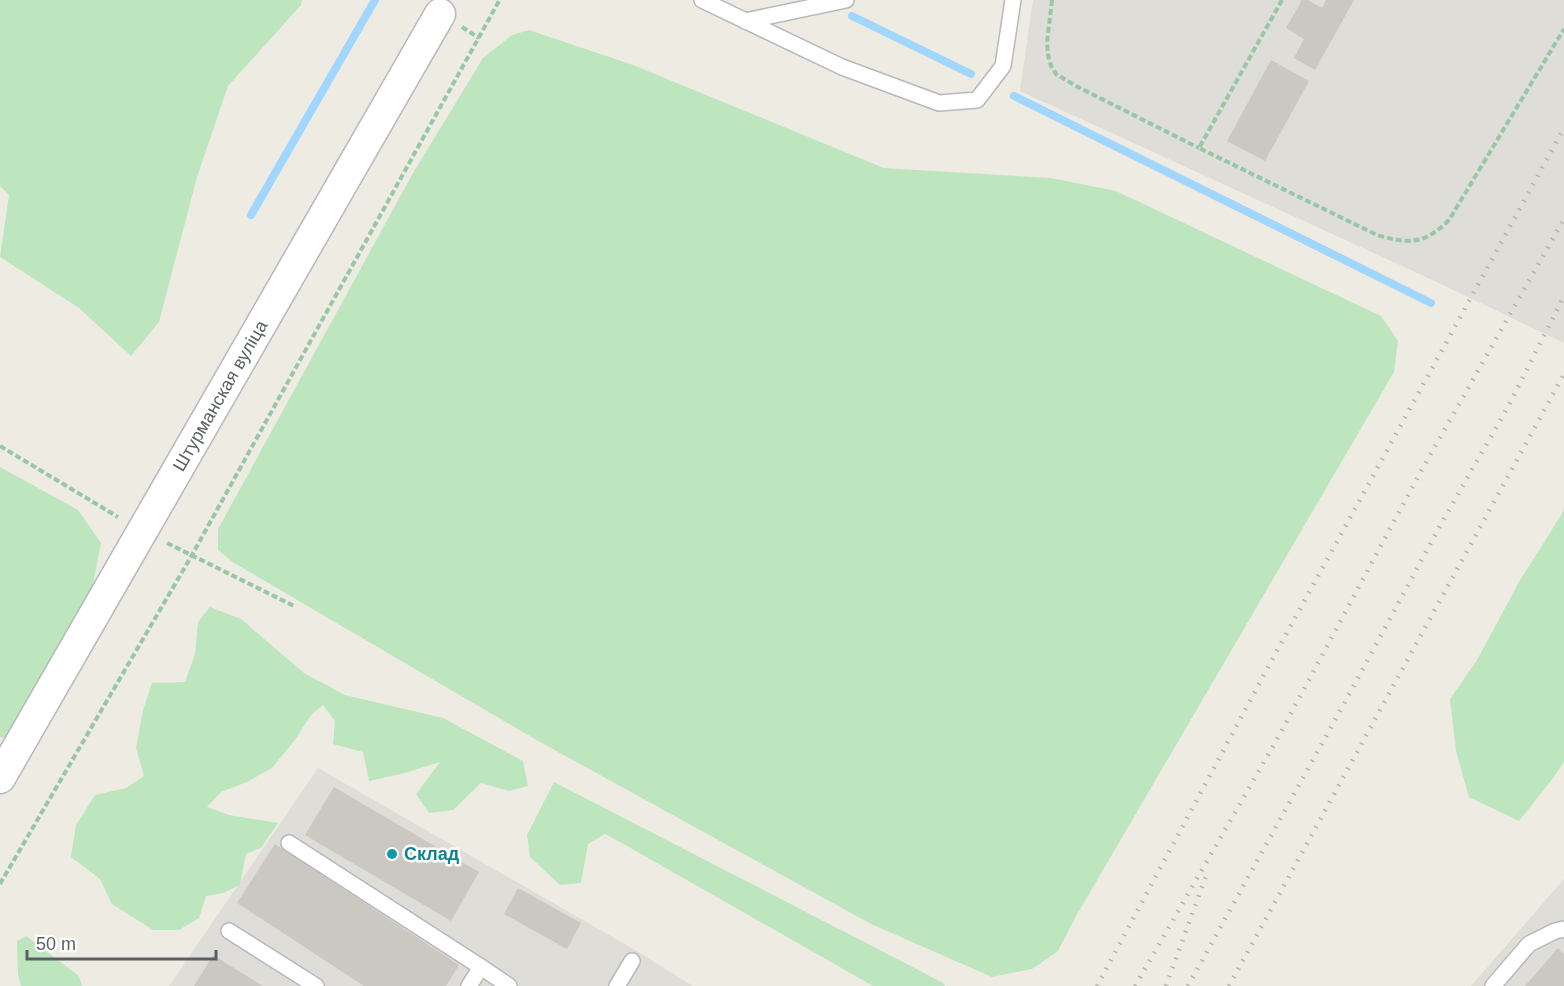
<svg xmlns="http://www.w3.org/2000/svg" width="1564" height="986" font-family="Arial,sans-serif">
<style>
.industrial{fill:#dfddd7}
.green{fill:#bee6be}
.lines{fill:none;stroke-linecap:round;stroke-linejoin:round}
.stream{stroke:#a1d6ff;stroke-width:8}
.building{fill:#cbc8c2}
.lane-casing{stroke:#b5b9bd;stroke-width:18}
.street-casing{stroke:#b5b9bd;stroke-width:33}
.path{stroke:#97c7a4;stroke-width:4;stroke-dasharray:6 3;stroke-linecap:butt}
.lane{stroke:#fff;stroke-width:15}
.street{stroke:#fff;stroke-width:30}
.rail{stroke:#b2b3b4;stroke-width:4.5;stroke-dasharray:1.5 8;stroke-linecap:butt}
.culture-dot{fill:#0f9aa8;stroke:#fff;stroke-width:2}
.labels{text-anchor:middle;stroke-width:5;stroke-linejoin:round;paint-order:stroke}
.street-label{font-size:18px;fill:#5b5f64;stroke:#fff}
.culture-label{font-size:18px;font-weight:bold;fill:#0d838f;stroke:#fff;text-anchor:start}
</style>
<rect width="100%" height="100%" fill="#eeebe3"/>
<!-- industrial -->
<g class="industrial">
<polygon points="1033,0 1564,0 1564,343 1426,277 1020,91"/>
<polygon points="318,768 635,950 693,986 169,986"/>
<polygon points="1564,879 1564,986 1471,986"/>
</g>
<!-- green -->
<g class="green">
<polygon points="0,0 302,0 301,5 228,86 197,177 159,322 131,356 79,308 0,257 9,195 0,186"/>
<polygon points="529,30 633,65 884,168 1051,178 1116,191 1381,316 1398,341 1394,372 1075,918 1058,951 1032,969 992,977 871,924 540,742 234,563 218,550 218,529 413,173 483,58 512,35"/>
<polygon points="0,467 78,510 101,543 91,594 9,740 0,737"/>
<polygon points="1564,508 1564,762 1553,778 1519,821 1469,797 1456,751 1450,699 1477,660 1519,582 1563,512"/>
<polygon points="210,607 241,619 304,673 345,695 443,718 523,761 528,786 509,791 481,783 453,810 429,813 416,794 440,762 405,773 369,781 363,752 333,744 335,721 323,705 311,715 294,741 272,768 247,782 221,792 207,807 229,815 278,823 261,848 246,854 240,885 223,893 206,896 199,918 179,930 153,930 112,904 100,879 71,857 76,825 95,795 126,788 144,776 136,748 143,710 152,683 185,682 195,654 198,622"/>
<polygon points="554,782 903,962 943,983 945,986 873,986 627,846 605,834 588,844 581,883 560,885 530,857 527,835"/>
<polygon points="26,936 79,976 82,986 21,986 18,974 17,941"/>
</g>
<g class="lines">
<!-- stream -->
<g class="stream">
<polyline points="852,16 971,74"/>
<polyline points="1014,96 1431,303"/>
<polyline points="251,215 375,0"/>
</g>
</g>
<!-- building -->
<g class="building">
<polygon points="1302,0 1308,0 1322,8 1326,0 1354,0 1315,70 1294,58 1304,39 1286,28"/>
<polygon points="1271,60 1309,81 1265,161 1227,141"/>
<polygon points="334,787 479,872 451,921 305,835"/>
<polygon points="275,844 459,965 446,986 364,986 237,903"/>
<polygon points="518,888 581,923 567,949 504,914"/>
<polygon points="1558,948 1564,954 1564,986 1525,986"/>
<polygon points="213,955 263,986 194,986"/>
</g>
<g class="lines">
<defs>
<g id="lane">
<polyline points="702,0 842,67 939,103 977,100 1003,66 1013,0"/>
<polyline points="745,21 846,0"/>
<polyline points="289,843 481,967"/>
<polyline points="229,931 316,986"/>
<polyline points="469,986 481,967 509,986"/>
<polyline points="617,986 632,961"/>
<polyline points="1493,986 1529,944 1555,931 1564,929"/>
</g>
<g id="street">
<path id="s1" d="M0 778 440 14"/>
</g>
</defs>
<!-- lane casing -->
<use href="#lane" class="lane-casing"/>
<!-- street casing -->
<use href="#street" class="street-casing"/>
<!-- path -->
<g class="path">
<polyline points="1052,0 1047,42 1048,55 1051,66 1056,74 1076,86 1199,148"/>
<path d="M1282 0 1199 148 1377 235C1409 244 1424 245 1449 220L1564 29"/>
<polyline points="462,27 479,38"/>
<polyline points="0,446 118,517"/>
<polyline points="167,543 296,607"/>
<polyline points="0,884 192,555 499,1"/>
</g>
<!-- lane -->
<use href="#lane" class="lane"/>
<!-- street -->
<use href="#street" class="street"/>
<!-- rail -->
<g class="rail">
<polyline points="1097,986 1267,669 1564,128"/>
<polyline points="1135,986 1275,743 1420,473 1564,219"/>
<polyline points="1166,986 1207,873"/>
<polyline points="1188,986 1351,691 1441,524 1509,405 1564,296"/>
<polyline points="1229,986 1564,374"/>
</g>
</g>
<!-- markers -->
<circle class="culture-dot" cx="392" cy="854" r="6"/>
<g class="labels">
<!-- street labels -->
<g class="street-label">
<text dy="6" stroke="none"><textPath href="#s1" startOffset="441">Штурманская вуліца</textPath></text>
</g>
<!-- culture labels -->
<g class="culture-label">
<text x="404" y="860">Склад</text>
</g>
</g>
<!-- scale -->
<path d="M27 950v9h189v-9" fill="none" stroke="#5b5f64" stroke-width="3"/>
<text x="36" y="950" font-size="18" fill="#5b5f64" stroke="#ffffff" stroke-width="4.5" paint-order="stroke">50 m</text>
</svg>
